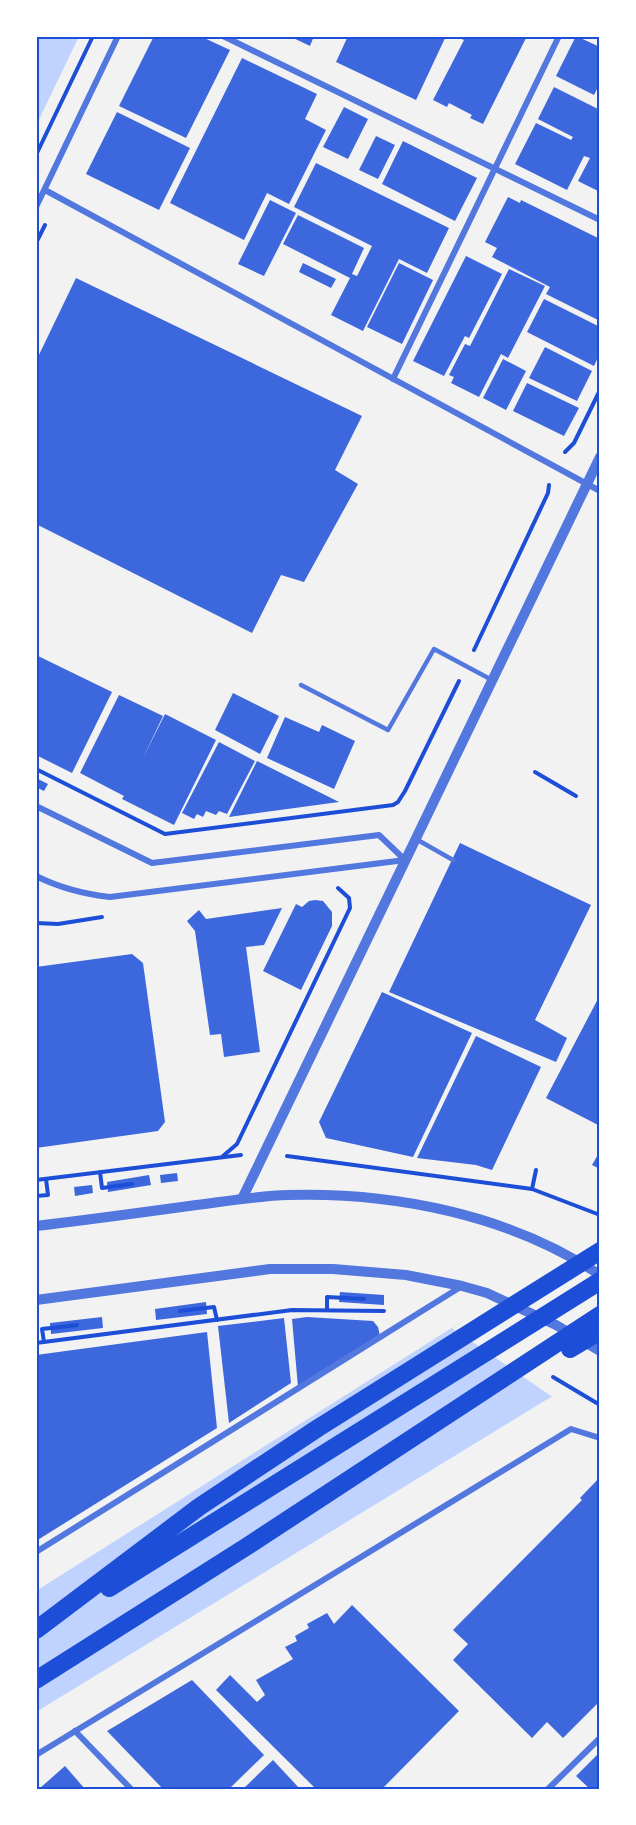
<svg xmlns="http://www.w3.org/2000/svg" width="636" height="1825" font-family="Arial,sans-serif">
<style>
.water{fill:#bfd3fe}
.pier{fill:#f2f2f2}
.building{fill:#3d67dc}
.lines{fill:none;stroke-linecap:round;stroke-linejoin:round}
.path{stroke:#1d4ed8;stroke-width:4}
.service{stroke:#5277de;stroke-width:4.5}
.minor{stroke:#5277de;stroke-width:6}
.tertiary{stroke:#5277de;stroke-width:10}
.motorway{stroke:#1d4ed8;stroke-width:18}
.neatline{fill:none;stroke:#1d4ed8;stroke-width:2}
</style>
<rect width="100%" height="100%" fill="#f2f2f2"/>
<!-- water -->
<g class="water">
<polygon points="36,36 79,36 36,126"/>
<polygon points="600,1234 600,1367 36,1712 36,1591"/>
</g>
<!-- pier -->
<polygon class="pier" points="600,1231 600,1370 554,1398 452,1328"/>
<!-- building -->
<g class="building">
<polygon points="154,36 200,36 230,50 186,138 119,106"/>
<polygon points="289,36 314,36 310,46"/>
<polygon points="348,36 446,36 416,100 336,62"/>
<polygon points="454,36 527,36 483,124 470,118 472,115 449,103 447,107 433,100 464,40"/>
<polygon points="576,36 600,47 600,83 594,95 556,76"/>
<polygon points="242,58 317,94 305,119 326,130 289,204 267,193 244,240 170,203"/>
<polygon points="554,87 600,110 600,192 578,181 590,158 584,156 567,190 515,164 536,123 571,140 573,137 538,119"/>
<polygon points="344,107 368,119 348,159 323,147"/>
<polygon points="117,112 190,148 159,210 86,174"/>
<polygon points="376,136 395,145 378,179 359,170"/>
<polygon points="403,141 477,178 455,221 382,184"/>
<polygon points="316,163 449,228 427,273 399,259 363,331 331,315 350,278 283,244 298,215 364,248 352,274 357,276 372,246 294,207"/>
<polygon points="508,197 520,203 521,200 600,239 600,321 546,294 550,287 492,257 497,248 485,242"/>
<polygon points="270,200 296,213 264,276 238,264"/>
<polygon points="466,256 502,274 469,338 465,336 444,376 413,361"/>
<polygon points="303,263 336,279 331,288 299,272"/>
<polygon points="399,263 433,280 402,344 367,327"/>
<polygon points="509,269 545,286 508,358 501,354 479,397 451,383 454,377 449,375 465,344 470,346"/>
<polygon points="76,278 362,416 335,470 358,484 304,582 281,575 252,633 36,524 36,361"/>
<polygon points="544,299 600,327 600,353 594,366 527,332"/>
<polygon points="545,347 592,371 577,401 529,378"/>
<polygon points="503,359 526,371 506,410 483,398"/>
<polygon points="527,383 579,408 564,436 513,411"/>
<polygon points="36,655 112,692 72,773 36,755"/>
<polygon points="233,693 279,716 260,754 215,730"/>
<polygon points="119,695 163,716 143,758 165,714 216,740 174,825 122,799 124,796 80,773"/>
<polygon points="285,717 319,732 322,725 355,741 334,789 267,758"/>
<polygon points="219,742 255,761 227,814 219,811 216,815 206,811 203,817 197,814 194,819 182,813"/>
<polygon points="257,761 339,802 229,817"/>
<polygon points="36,778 48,784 44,791 36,787"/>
<polygon points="460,843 591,905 535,1020 567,1038 556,1062 389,992"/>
<polygon points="315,900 323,901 332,912 332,926 301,990 263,971 296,904 302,907 309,901"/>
<polygon points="282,908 264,945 246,947 260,1052 224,1057 221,1034 210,1035 195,931 187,921 199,910 206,919"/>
<polygon points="132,954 143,963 165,1122 158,1131 36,1148 36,967"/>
<polygon points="382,992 472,1033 413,1157 326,1138 319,1122"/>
<polygon points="600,995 600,1126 546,1098"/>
<polygon points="476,1036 541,1067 492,1170 476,1165 417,1158"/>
<polygon points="600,1151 600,1169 592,1165"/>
<polygon points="177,1173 178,1181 161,1183 160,1175"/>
<polygon points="149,1175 151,1185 108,1192 107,1182"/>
<polygon points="92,1185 93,1193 75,1196 74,1187"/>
<polygon points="340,1292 384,1295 384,1305 339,1302"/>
<polygon points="206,1302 207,1314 156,1320 155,1309"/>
<polygon points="102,1317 103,1328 51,1334 50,1323"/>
<polygon points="307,1317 373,1321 378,1327 380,1336 298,1387 292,1319"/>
<polygon points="284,1318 291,1383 229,1423 218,1326"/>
<polygon points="207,1332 217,1428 36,1541 36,1355"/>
<polygon points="600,1477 600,1701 563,1738 547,1722 532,1738 453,1660 468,1644 453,1630 582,1500 580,1498"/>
<polygon points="352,1605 459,1711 382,1789 316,1789 216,1690 230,1675 257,1702 265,1695 256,1680 293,1659 285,1647 297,1641 295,1636 309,1628 307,1624 327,1613 334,1624"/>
<polygon points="192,1680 264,1755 229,1789 163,1789 107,1731"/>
<polygon points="600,1752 600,1789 590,1789 576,1776"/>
<polygon points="273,1760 300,1789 243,1789"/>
<polygon points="65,1766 85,1789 39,1789"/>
</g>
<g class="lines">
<!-- path -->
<g class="path">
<polyline points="36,155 93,36"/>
<polyline points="36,243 45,225"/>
<polyline points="565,452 574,443 600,390"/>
<polyline points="474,650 548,493 549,485"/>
<polyline points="36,769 165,834 393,805 398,802 405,791 459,681"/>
<polyline points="535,772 576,796"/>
<polyline points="36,923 58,924 102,917"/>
<polyline points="223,1156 237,1144 350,908 349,898 338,888"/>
<polyline points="287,1156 532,1189 600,1215"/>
<polyline points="100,1172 102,1188 132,1184"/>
<polyline points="36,1180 241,1155"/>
<polyline points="532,1189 536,1170"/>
<polyline points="36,1196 48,1195 46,1179"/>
<polyline points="327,1310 327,1297 364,1299"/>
<polyline points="180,1311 214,1307 217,1320"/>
<polyline points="44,1342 42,1329 77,1325"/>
<polyline points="36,1343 292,1310 384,1311"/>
<polyline points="553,1377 600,1405"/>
</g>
<!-- service -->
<g class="service">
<polyline points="301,685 388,730 434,649 492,680"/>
<polyline points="416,839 453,860"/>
</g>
<!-- minor -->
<g class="minor">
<polyline points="223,36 600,220"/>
<polyline points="45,190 600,491"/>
<polyline points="36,207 118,36"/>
<polyline points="393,379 559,36"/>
<polyline points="36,806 152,863 379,835 405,860"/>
<path d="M36 876C60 888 83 894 110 897L405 860"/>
<polyline points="36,1552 462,1286"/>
<polyline points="75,1731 131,1789"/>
<polyline points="36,1755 571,1429 600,1438"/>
<polyline points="548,1789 600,1738"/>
</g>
<!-- tertiary -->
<g class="tertiary">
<polyline points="242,1199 600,457"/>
<path d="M36 1226C87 1220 138 1213 189 1206 222 1202 255 1196 288 1195 395 1192 510 1215 600 1275"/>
<polyline points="36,1300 270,1269 333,1269 406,1275 462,1286 487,1293 556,1325 600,1351"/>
</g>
<!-- motorway -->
<g class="motorway">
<polyline points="570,1349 600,1331"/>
<polyline points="109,1588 600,1281"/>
<polyline points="36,1630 199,1507 318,1428 600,1251"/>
<polyline points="36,1680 246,1547 600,1315"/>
</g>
</g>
<!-- border -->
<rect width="636" height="1825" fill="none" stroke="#ffffff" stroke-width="75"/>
<rect x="38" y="38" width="560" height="1750" class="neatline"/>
</svg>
